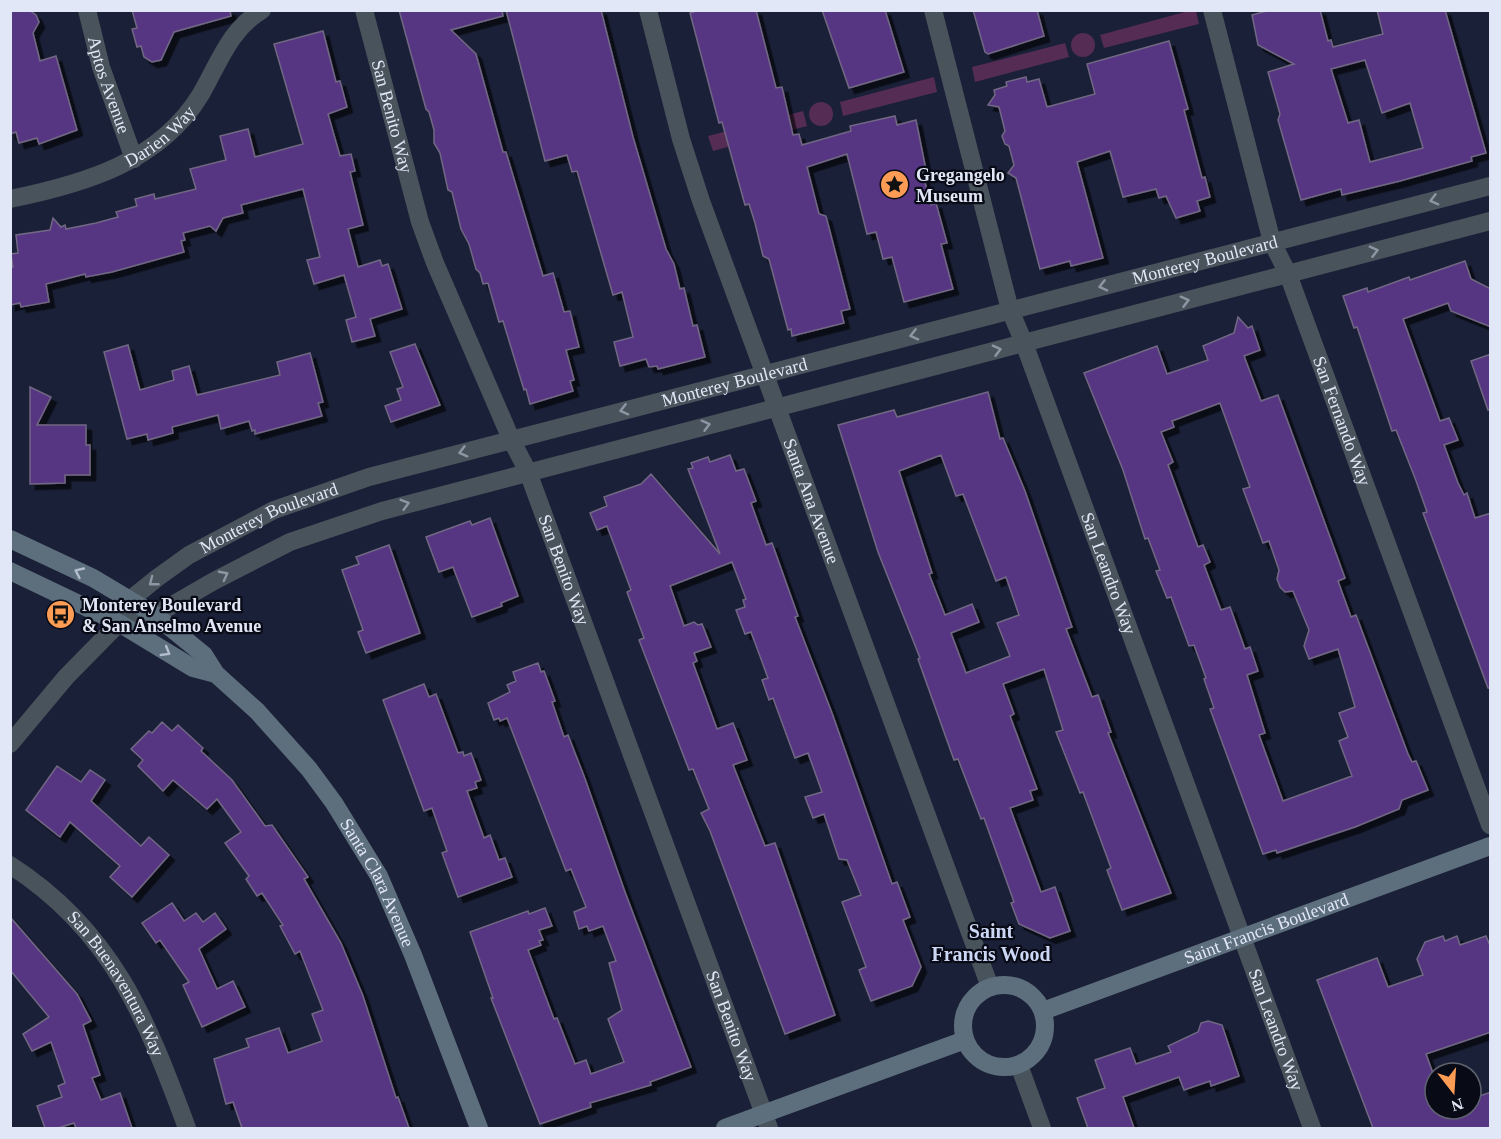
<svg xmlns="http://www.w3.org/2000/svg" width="1501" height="1139" font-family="Georgia,serif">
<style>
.green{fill:#552c53}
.building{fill:#563683;stroke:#716783;stroke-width:1.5;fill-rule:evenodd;filter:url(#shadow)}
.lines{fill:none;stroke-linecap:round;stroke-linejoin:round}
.minor{stroke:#48535c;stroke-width:18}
.secondary{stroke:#5d6e7c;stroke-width:18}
.oneway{stroke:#8d96a2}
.oneway2{stroke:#b3bdcc}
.labels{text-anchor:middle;stroke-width:4.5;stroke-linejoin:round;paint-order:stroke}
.street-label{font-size:18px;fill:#e2e7f7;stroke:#080b15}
.poi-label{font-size:18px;font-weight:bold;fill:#e2e7f7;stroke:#080b15;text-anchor:start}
.neighbourhood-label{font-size:20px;font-weight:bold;fill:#ccd6f5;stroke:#080b15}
</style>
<defs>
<filter id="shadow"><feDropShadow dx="5.5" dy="5.5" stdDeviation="0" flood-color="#0009"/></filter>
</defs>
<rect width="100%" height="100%" fill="#1a2037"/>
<!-- green -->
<g class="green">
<polygon points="1192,10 1196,11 1199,24 1104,48 1100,35"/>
<circle cx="1083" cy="45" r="12"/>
<polygon points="1065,43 1069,57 975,82 972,67"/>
<polygon points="934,77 937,92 843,116 840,102"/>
<circle cx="821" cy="114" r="12"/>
<polygon points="803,111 807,126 713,151 708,136"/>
</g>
<!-- building -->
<g class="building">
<polygon points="10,10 29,10 36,15 39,22 33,33 40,61 56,56 77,130 39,144 37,138 19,143 16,132 10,134"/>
<polygon points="132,10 230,10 231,16 174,32 161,60 152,62 144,57 141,46 137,47 132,29 137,28"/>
<polygon points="399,10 502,10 503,16 451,30 476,54 503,152 506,152 543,276 553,273 564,312 570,311 579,347 566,350 574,380 570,381 573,391 530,404 526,389 524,390 503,321 499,322 488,283 483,284 480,273 476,269 469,244 461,229 452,192 448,190 440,153 434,143 434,130 429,112 426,109"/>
<polygon points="506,10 601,10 633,137 666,249 674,264 680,289 684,288 693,326 697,325 705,357 658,369 657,366 649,367 646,359 620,366 614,342 633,337 622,292 613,295 577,171 572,172 567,155 545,161"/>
<polygon points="700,10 756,10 776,88 782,87 793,135 799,134 802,145 851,131 850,126 895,116 897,125 916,120 926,170 922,171 931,205 936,203 947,243 941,244 953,289 904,302 892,257 883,259 876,232 867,234 847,154 807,167 819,214 826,216 850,309 841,311 844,323 792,336 791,329 788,330 769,259 763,256 755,223 749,204 745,205 722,122 719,123 690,13"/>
<polygon points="822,10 885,10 904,72 849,88"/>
<polygon points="973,10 1037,10 1044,36 988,54 985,52"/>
<path d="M1270 10H1320L1328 41 1331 40 1333 47 1383 34 1377 10H1445L1486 153 1471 157 1472 161 1400 181 1342 195 1341 189 1301 200 1278 120 1280 114 1268 72 1294 64 1258 45 1252 15ZM1365 60 1382 113 1410 103 1423 148 1370 162 1359 120 1348 123 1331 69Z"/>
<polygon points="323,31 336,82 340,81 347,107 328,114 340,156 351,154 355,171 350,172 363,225 348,229 358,267 380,260 382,266 388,264 402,309 370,319 375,336 352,342 346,320 356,317 344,275 314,284 307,260 320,257 303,189 241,205 243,213 223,218 216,231 210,226 183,233 185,240 181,241 184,252 112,272 86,277 85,274 46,284 49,302 21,307 20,303 10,305 10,267 13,267 11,254 18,253 16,235 50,230 53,218 61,227 65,225 66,229 96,223 118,217 116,212 137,206 135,199 154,194 155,199 196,189 190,169 226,160 220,136 248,129 255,157 303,144 274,44"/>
<polygon points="1169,41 1188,109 1184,110 1202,178 1205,177 1210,197 1197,201 1200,211 1176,218 1166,196 1159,198 1156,189 1123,197 1110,151 1077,162 1103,258 1071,266 1070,261 1040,269 1016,178 1008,173 1014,165 1009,146 1005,144 1002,136 1005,131 999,107 988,105 995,95 994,90 1007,86 1006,82 1026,77 1027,82 1039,79 1047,107 1095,94 1087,64"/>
<polygon points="1465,261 1471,279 1491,289 1491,327 1451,311 1448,303 1403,319 1440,421 1449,418 1458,440 1444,445 1458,483 1464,495 1467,493 1475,518 1491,513 1491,688 1488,688 1423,513 1427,512 1415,478 1396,430 1392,431 1357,327 1354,328 1343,296 1367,288 1368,292 1409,277 1410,280"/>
<path d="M1238 317 1248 328 1252 326 1260 350 1244 356 1261 401 1278 395 1345 578 1338 581 1351 617 1356 615 1408 754 1412 762 1416 761 1428 790 1402 800 1399 809 1355 827 1277 853 1276 850 1263 854 1210 709 1214 708 1204 679 1206 678 1194 645 1189 646 1171 597 1167 598 1156 571 1160 570 1148 538 1145 539 1123 470 1084 373 1157 346 1167 374 1208 360 1203 346 1234 333ZM1220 403 1250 487 1243 489 1263 543 1269 541 1279 570 1277 579 1280 587 1285 592 1293 591 1309 630 1304 646 1309 659 1338 649 1355 707 1339 713 1348 737 1339 741 1352 776 1283 801 1259 735 1265 733 1247 675 1258 671 1250 647 1245 649 1230 607 1221 610 1204 565 1210 562 1203 545 1198 547 1168 465 1173 462 1161 432 1174 427 1172 421Z"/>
<polygon points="415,344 440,405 391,422 385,406 401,400 397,389 403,387 390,352"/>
<polygon points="128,345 140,390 174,380 172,371 189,366 197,395 280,375 277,362 310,353 323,402 318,403 322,416 255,434 255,430 252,431 249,421 221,429 218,415 172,427 173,433 148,440 147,434 127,439 104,352"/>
<polygon points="1491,354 1491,409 1488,410 1471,361"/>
<polygon points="30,387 51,397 37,425 86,425 86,445 90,445 90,475 65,475 65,483 30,484"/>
<path d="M988 392 1000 439 1003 438 1025 491 1072 627 1066 629 1092 697 1098 695 1111 732 1108 733 1171 893 1122 910 1107 870 1111 868 1083 792 1080 793 1056 732 1063 730 1044 669 1003 684 1014 714 1010 716 1037 789 1030 791 1033 800 1010 808 1041 892 1055 887 1070 931 1050 938 1019 924 1011 903 1014 902 984 818 981 819 958 759 954 760 918 659 920 658 878 552 838 425 894 410 897 417ZM941 455 956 496 963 494 996 581 1006 577 1019 615 997 623 1010 656 966 673 951 633 979 622 972 604 945 615 929 574 932 573 899 471Z"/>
<polygon points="730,455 736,471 744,469 756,501 751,503 766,545 772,543 798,616 795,617 832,713 892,884 897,882 910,917 903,920 921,967 912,986 871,1001 859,970 866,967 842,902 861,895 847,860 839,859 824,814 813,818 805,797 822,792 808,753 795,758 773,698 769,700 762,680 768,678 751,632 745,634 736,610 745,607 743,600 746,599 732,562 670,586 684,626 694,622 698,625 702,624 711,647 694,653 697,661 693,663 717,729 733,723 747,760 733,765 765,846 775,843 835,1015 785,1034 710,831 701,813 709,809 693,769 689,770 639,640 644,638 627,592 631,590 607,526 597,530 590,513 607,506 604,497 641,484 651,474 720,554 688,469 693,468 691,463 708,457 710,462"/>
<polygon points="490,518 518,596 501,603 502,606 472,617 453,567 439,572 426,537 470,521 472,525"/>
<polygon points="389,545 420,633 366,653 358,632 363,630 342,570 359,564 356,557"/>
<polygon points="538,663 541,672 544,671 555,701 552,702 564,737 568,735 584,776 625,892 691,1067 650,1082 651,1085 590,1103 591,1107 540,1124 491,998 493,998 470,932 528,911 529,914 545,908 552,926 539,930 543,940 539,941 541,945 528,950 554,1019 557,1018 575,1064 586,1060 591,1074 624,1062 608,1019 622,1010 609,963 616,961 603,926 589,931 587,926 579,929 574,912 586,907 571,869 566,871 507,718 500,721 499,718 494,720 488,703 510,692 507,685 516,681 513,672"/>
<polygon points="424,684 429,697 436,694 458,753 463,752 464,756 471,753 481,780 475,782 477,788 467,791 484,838 490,835 499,860 505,858 512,877 458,897 442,853 447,851 432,808 424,811 383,700"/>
<polygon points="162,722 172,731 178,725 203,748 201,751 232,780 265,826 272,825 308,877 304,879 341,943 363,996 396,1098 398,1097 409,1128 242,1128 233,1102 226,1104 214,1059 249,1047 246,1039 279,1028 288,1053 322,1041 312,1014 323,1010 300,951 295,954 280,926 283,925 262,893 257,896 246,879 249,876 225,843 241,832 217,799 207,809 173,780 163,791 138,766 143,760 131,749 149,731 152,733"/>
<polygon points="57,766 81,782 90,770 105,780 91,801 141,846 149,837 169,855 132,897 110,877 120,866 70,822 60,837 26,810"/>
<polygon points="172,903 184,921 196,913 203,922 215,913 226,929 199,949 217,989 233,981 245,1007 202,1027 183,985 189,982 160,940 156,943 142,923"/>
<polygon points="10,917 77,994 91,1021 83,1025 100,1075 92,1078 101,1100 120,1093 132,1128 76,1128 74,1123 58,1128 45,1128 37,1106 62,1097 58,1086 65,1083 51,1042 32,1051 23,1034 49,1017 10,970"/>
<polygon points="1443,936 1445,941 1457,936 1460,945 1486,936 1491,948 1491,1032 1426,1054 1435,1079 1435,1109 1471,1109 1471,1099 1491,1092 1491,1128 1373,1128 1317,980 1377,958 1388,987 1423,975 1417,959 1425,942"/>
<polygon points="1208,1021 1222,1025 1239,1076 1211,1086 1210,1081 1184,1090 1179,1077 1123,1097 1134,1128 1088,1128 1077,1098 1105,1088 1095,1060 1130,1048 1136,1064 1171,1052 1168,1046 1198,1032 1201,1023"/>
</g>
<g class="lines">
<!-- minor -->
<g class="minor">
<path id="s1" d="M87 10 101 67 134 159"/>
<path id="s2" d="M364 10 420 222 435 263 511 439 528 472 769 1128"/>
<path id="s3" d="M648 10 681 139 701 201 990 987"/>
<path id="s4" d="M933 10 1010 310 1024 343 1312 1128"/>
<path id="s5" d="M1212 10 1272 242 1288 274 1490 825"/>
<path id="s6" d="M10 199C84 184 160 162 201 94 219 63 229 30 262 10"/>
<polyline points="119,623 155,615 214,581 290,542 382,511 1490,221"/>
<path id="s7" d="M10 744 66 677 119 623 131 599 157 578 189 555 274 510 369 477 1490 186"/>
<path id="s8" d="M10 865C113 931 147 1020 187 1128"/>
<polyline points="1019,1065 1042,1128"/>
</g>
<!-- secondary -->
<g class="secondary">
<path id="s9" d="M10 539 93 578 155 615 204 655 216 674 257 711 309 769 334 803 379 876 413 955 479 1128"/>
<polyline points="10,571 119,623 193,668 216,674"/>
<circle cx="1004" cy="1026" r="41"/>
<path id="s10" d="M1043 1011 1490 846"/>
<polyline points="725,1128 965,1040"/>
</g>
</g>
<!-- one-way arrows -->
<defs><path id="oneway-chevron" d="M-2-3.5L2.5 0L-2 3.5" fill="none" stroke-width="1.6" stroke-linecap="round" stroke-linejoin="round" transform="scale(1.5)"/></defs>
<g class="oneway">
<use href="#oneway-chevron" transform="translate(1434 200) rotate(165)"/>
<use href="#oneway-chevron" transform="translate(1374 251) rotate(-15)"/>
<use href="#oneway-chevron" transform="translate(1103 286) rotate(166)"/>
<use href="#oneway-chevron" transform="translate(1185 301) rotate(-15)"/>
<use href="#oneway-chevron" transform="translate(914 335) rotate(166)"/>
<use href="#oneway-chevron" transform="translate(997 350) rotate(-15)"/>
<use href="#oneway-chevron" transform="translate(624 410) rotate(166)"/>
<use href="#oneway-chevron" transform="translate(706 425) rotate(-15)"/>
<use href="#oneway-chevron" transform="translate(463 452) rotate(165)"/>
<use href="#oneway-chevron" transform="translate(405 504) rotate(-16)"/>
<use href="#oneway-chevron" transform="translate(224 575) rotate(-28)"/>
<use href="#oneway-chevron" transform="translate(153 582) rotate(142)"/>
</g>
<g class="oneway2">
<use href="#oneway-chevron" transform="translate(79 572) rotate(-155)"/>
<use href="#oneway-chevron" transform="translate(166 652) rotate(31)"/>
</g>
<!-- icons -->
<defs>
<symbol id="sight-disc" viewBox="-11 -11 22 22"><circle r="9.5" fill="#fd9c55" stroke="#080b15"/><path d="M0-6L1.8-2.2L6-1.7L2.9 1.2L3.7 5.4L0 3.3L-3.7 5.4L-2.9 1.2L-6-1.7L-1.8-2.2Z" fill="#111"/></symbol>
<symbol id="bus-disc" viewBox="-11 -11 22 22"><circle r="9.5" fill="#fd9c55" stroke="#080b15"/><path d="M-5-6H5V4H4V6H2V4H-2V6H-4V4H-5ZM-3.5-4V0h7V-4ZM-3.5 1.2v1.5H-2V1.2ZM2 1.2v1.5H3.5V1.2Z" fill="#111"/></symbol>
</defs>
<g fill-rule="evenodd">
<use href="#sight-disc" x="878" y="168" width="33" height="33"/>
<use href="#bus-disc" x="44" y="598" width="33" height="33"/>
</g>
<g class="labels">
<!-- street labels -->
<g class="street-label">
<text dy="6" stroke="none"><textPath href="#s1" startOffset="78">Aptos Avenue</textPath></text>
<text dy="6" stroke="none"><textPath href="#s2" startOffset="110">San Benito Way</textPath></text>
<text dy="6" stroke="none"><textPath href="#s6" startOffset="165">Darien Way</textPath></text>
<text dy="6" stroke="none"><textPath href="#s7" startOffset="1323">Monterey Boulevard</textPath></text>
<text dy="6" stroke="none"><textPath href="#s7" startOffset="837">Monterey Boulevard</textPath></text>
<text dy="6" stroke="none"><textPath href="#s5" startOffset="432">San Fernando Way</textPath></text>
<text dy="6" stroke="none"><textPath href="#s3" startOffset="518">Santa Ana Avenue</textPath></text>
<text dy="6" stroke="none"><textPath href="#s7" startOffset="351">Monterey Boulevard</textPath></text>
<text dy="6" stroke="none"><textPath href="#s2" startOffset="596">San Benito Way</textPath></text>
<text dy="6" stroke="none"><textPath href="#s4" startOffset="591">San Leandro Way</textPath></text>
<text dy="6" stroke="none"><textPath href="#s9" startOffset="516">Santa Clara Avenue</textPath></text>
<text dy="6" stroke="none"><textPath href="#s10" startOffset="238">Saint Francis Boulevard</textPath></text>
<text dy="6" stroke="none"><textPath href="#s8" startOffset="162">San Buenaventura Way</textPath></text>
<text dy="6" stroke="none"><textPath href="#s2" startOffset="1082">San Benito Way</textPath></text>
<text dy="6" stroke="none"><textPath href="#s4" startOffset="1077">San Leandro Way</textPath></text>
</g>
<!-- poi labels -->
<g class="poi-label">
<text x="916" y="181">Gregangelo<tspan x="916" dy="21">Museum</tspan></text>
<text x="82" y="611">Monterey Boulevard<tspan x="82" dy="21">&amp; San Anselmo Avenue</tspan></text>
</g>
<!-- neighbourhood labels -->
<g class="neighbourhood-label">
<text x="991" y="938">Saint<tspan x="991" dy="23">Francis Wood</tspan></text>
</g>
</g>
<!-- border -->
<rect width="1501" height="1139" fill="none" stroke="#e2e7f7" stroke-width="24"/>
<!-- north arrow -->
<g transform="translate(1453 1091) rotate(163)"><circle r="28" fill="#080b15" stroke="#5f636f" stroke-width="1.5"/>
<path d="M0-4.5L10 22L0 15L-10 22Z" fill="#fd9c55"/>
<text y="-9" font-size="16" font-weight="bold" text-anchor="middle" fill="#e2e7f7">N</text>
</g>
</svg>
